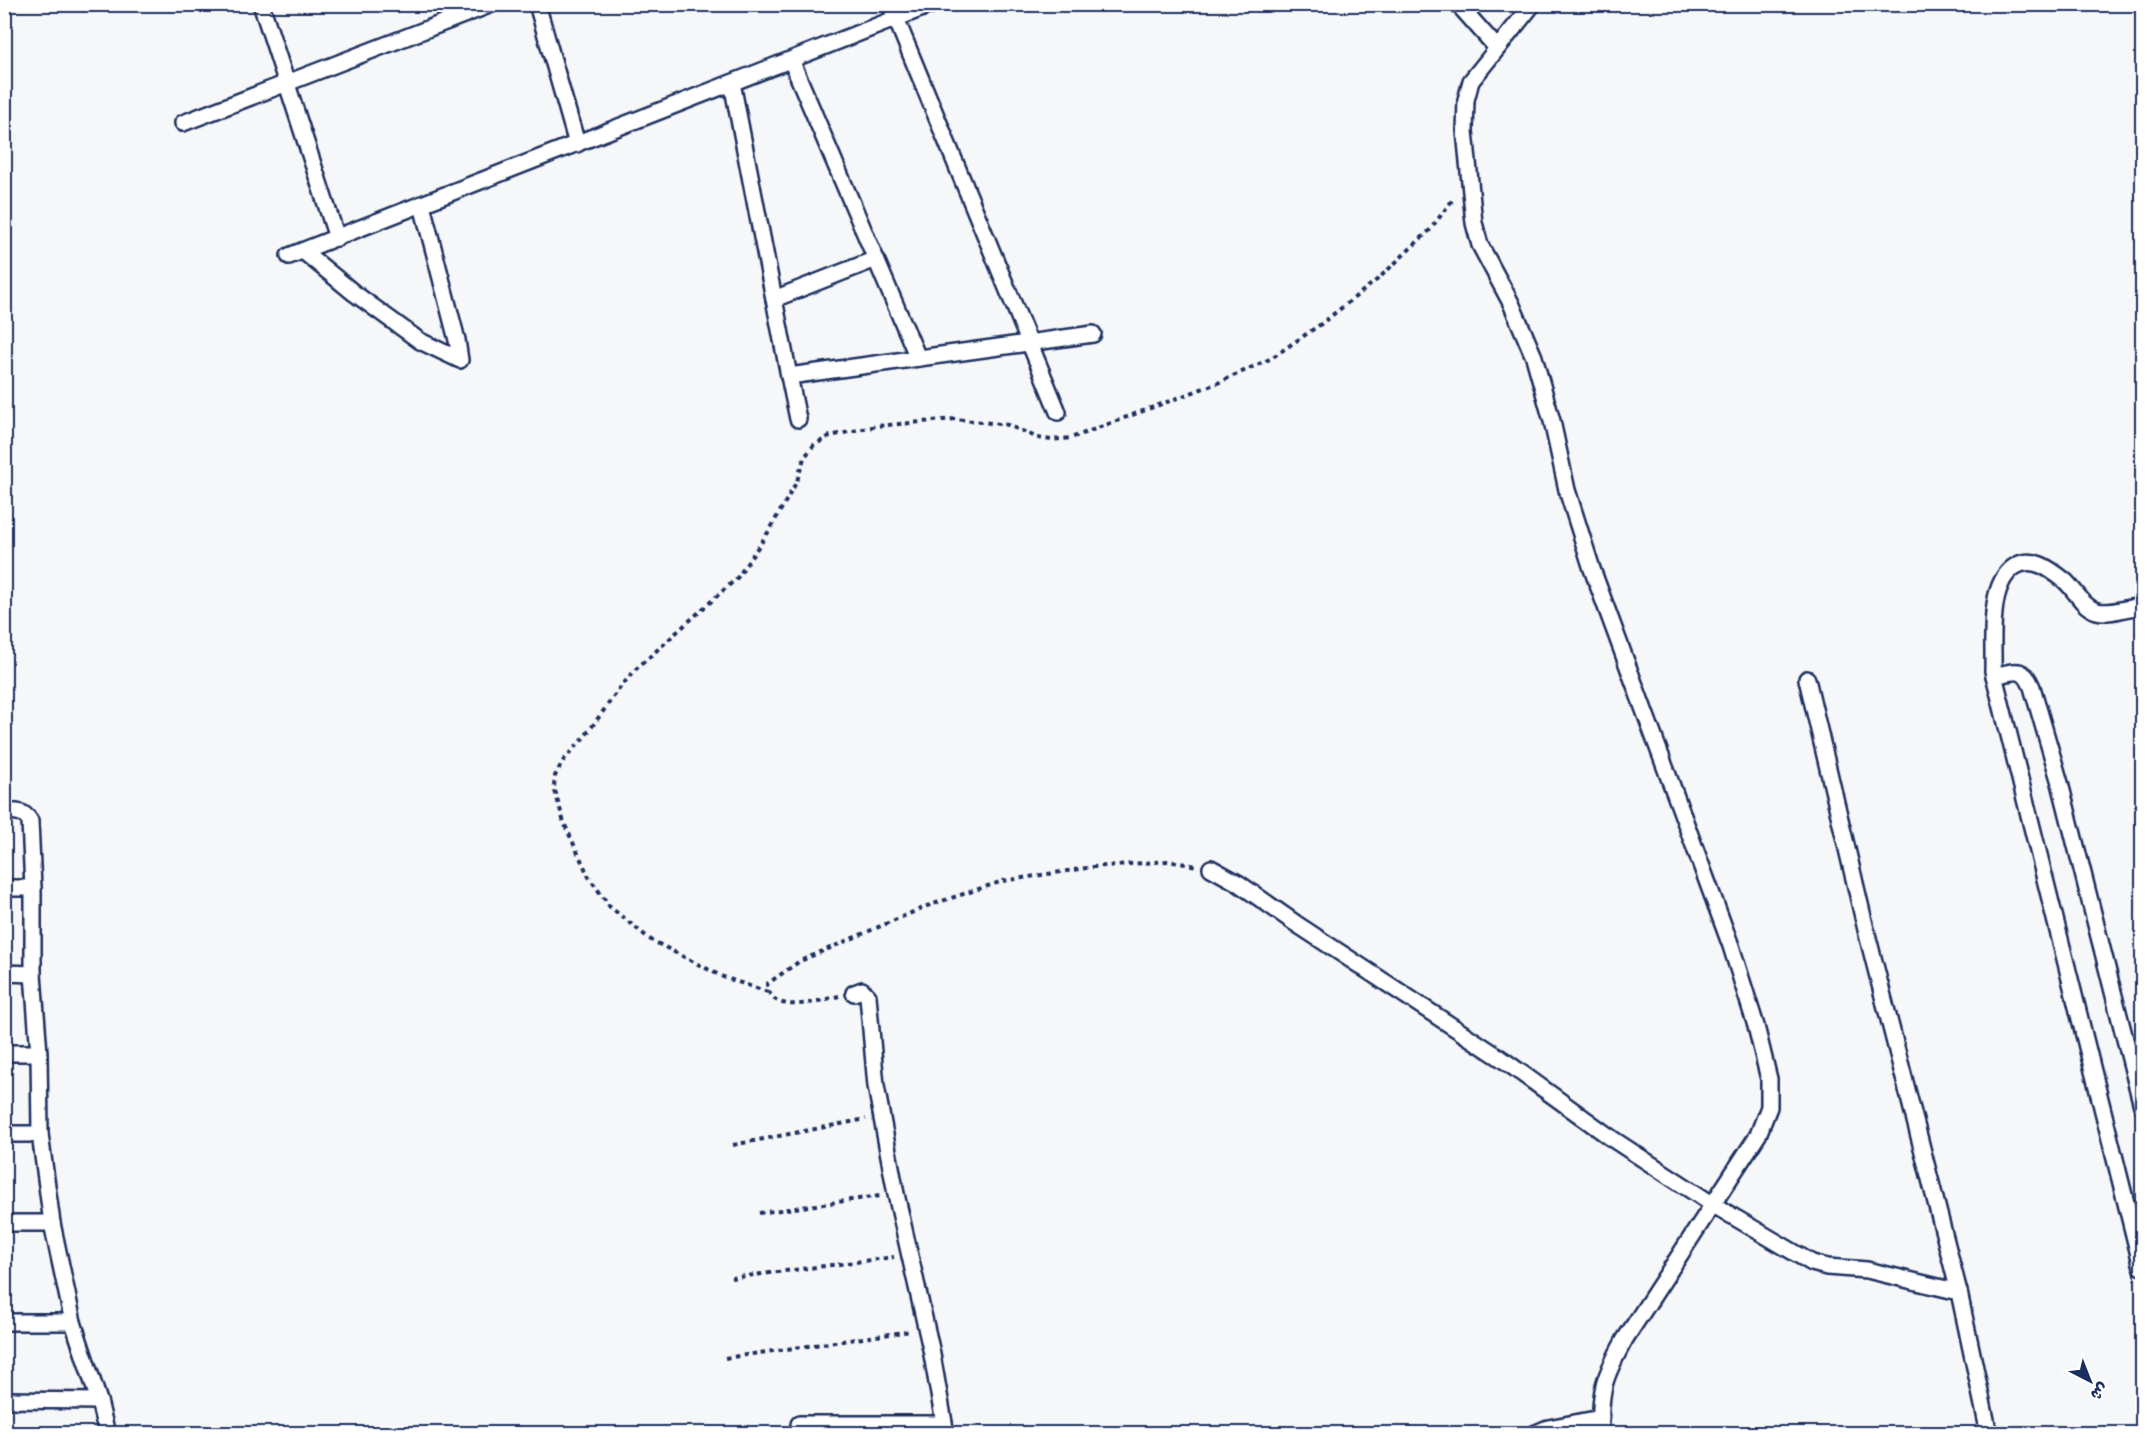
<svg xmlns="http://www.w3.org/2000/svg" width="2147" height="1438" font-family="Sriracha,'Playpen Sans Arabic',sans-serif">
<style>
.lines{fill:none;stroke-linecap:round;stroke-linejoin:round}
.street-casing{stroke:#1b2f5e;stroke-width:20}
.path{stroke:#1b2f5e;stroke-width:4;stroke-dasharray:4.5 4.5;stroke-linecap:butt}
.street{stroke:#fff;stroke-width:15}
</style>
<rect width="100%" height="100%" fill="#f6f7f9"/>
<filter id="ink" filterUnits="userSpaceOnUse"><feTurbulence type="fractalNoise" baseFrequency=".0167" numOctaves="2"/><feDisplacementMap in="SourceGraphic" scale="12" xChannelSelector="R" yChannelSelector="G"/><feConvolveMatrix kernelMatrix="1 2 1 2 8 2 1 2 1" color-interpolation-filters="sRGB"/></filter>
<g filter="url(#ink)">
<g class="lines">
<defs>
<g id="street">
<polyline points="261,4 337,238"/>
<polyline points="537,4 577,144"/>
<polyline points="890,4 1058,412"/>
<polyline points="1458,4 1497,48"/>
<path d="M1533 4 1471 81 1466 100 1465 131 1474 223 1480 245 1511 303 1534 357 1552 421 1567 490 1592 569 1731 946 1756 1026 1769 1079V1107L1758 1135 1625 1339C1604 1377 1599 1390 1601 1434"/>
<polyline points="791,60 918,358"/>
<polyline points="732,83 789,376"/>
<polyline points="183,123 492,4"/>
<polyline points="303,251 354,293 420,341 460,360 457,340 422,205"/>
<polyline points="289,256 933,4"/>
<polyline points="774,299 876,259"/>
<polyline points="798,419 789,376 1093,334"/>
<path d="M2142 607C2127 606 2112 615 2097 611 2082 607 2075 589 2064 580 2050 569 2032 555 2014 567 1987 586 1994 640 1993 671L2142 1267"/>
<path d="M1994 676C2014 672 2023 665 2032 687L2060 783 2142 1106"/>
<polyline points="1807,679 1867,934 1959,1292 1989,1434"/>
<path d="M4 812C16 811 24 811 30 821L33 888V974L39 1053 40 1134 52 1223"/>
<polyline points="1211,868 1238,883 1295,923 1502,1059 1614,1140 1712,1204 1812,1263 1827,1267 1867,1270 1959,1292"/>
<polyline points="4,888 33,888"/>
<polyline points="4,973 33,974"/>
<polyline points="854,993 862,990 868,996 876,1086 896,1194 931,1349 946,1434"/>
<polyline points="4,1053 39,1053"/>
<polyline points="4,1134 40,1134"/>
<polyline points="4,1223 52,1223 73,1322 99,1401 107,1434"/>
<polyline points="4,1322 73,1322"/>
<polyline points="4,1400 99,1401"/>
<polyline points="799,1424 944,1424"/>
<polyline points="1534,1434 1548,1428 1601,1418"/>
</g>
</defs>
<!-- street casing -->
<use href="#street" class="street-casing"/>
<!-- path -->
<g class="path">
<polyline points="768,992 723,977 651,940 610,907 589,877 564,823 554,787 555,776 563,761 586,735 619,689 636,669 737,578 769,531 797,481 804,458 814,445 830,436 877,426 955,419 1008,425 1038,438 1051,440 1071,438 1220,382 1270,359 1321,324 1378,279 1429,231 1454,198"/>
<path d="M839 996C817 1001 771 1017 767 984L800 961 927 906 1003 881 1093 867 1168 861 1197 866"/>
<polyline points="733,1145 866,1119"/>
<polyline points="759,1213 880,1196"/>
<polyline points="731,1278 894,1257"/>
<polyline points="725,1358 911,1331"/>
</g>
<!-- street -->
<use href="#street" class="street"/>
</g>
</g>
<!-- margin -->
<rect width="2147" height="1438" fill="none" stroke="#fff" stroke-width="24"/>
<rect x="12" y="12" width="2123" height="1414" fill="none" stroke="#1b2f5e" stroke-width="2" filter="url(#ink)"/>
<!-- north arrow -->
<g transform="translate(2090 1381) rotate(138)" stroke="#ffffff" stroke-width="4.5" paint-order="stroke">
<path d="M0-4.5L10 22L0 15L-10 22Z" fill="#1b2f5e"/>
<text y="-9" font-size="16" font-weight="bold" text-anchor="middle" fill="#1b2f5e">ش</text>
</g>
</svg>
